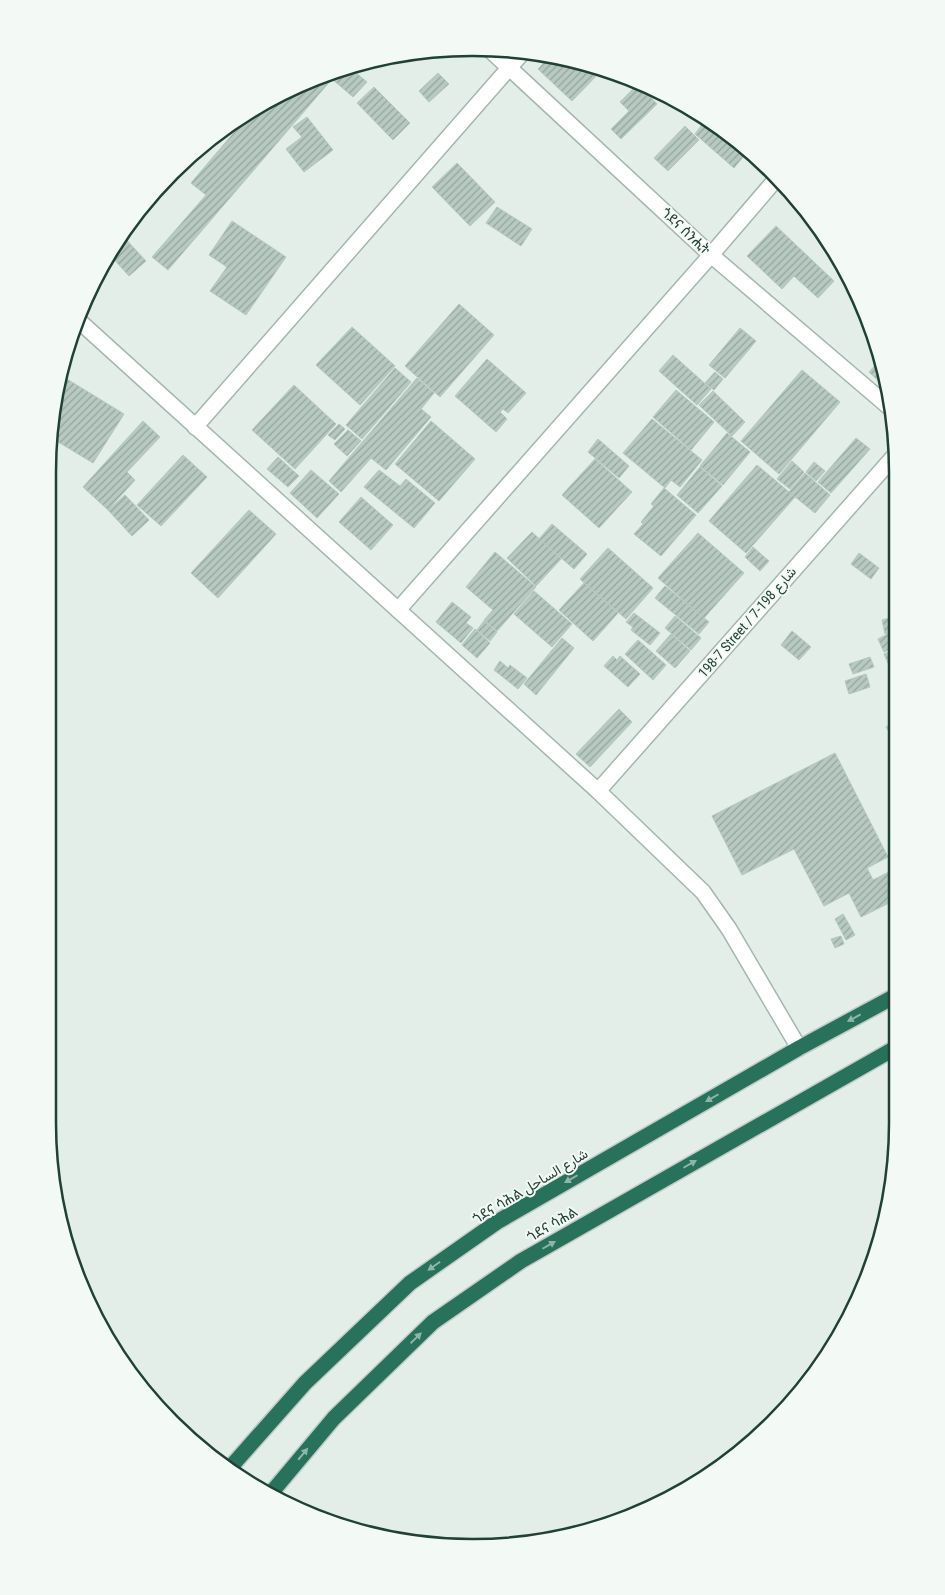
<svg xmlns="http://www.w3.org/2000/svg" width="945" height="1595" font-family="'Roboto Condensed',Vazirmatn,'Noto Sans Ethiopic',sans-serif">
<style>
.building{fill:url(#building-hatch);stroke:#b4c8be}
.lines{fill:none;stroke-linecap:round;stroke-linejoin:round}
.street-casing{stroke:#a4b7ae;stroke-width:18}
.highway-casing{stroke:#c1cac6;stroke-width:18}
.street{stroke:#fff;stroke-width:15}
.highway{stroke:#28715a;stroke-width:15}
.oneway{fill:#8eb6a8}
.labels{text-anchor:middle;stroke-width:4;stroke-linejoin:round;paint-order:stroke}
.street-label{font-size:14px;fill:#204135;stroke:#f3faf6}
.rim{fill:none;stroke:#204135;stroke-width:2.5}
</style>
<defs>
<pattern id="building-hatch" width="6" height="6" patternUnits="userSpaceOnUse" patternTransform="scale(1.25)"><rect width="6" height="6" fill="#b7c9c0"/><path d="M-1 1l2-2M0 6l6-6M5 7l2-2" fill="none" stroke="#94a59d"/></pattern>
</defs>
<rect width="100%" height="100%" fill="#e2eee7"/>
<!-- building -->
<g class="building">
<polygon points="551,55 555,56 602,70 572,101 538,69"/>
<polygon points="350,68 367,82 353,97 332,79 168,270 152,257 206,195 191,183 253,110 310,80"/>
<polygon points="438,73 449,84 429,102 419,91"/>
<polygon points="638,84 657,104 621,139 611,129 629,111 620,102"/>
<polygon points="374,87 410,123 393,140 357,103"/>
<polygon points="307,117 333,150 304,172 286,149 302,137 293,127"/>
<polygon points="707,118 748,151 734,168 695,134"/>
<polygon points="685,126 699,140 668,171 654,158"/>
<polygon points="457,163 495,202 470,226 432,187"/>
<polygon points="148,202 132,224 130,223"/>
<polygon points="497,207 532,229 521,246 486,223"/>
<polygon points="232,221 286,257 246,315 210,291 227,267 209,255"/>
<polygon points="776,226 834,281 818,298 794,276 782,289 747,256"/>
<polygon points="121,234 146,261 129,276 110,255"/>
<polygon points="459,304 494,335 440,397 405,366"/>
<polygon points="352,327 395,366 360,405 316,365"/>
<polygon points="740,328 756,341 725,378 709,365"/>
<polygon points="673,355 711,389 697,405 659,371"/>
<polygon points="487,359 526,393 508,413 503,409 500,412 507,419 496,432 455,396"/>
<polygon points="880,360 885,387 869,372"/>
<polygon points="395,368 411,382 362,439 346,425"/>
<polygon points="802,370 840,402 779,474 741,441"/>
<polygon points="715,372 723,379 714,390 705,383"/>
<polygon points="62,376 124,414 93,463 50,437"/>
<polygon points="417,378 434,393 421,409 431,417 386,470 371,458 341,492 329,481"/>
<polygon points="294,385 336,424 295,469 252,430"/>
<polygon points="676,390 714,422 691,450 653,417"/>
<polygon points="713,391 745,422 732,436 699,405"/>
<polygon points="652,419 702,460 680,487 671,480 665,488 623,453"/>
<polygon points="143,421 160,437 127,472 135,480 108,510 83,487"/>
<polygon points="431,421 475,459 439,501 395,464"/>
<polygon points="339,424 345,429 335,440 328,435"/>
<polygon points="348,430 361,441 347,456 334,444"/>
<polygon points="727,433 750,452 723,485 700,466"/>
<polygon points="856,438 870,449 831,493 818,482"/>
<polygon points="598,439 629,466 619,478 588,452"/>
<polygon points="183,455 207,477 161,526 137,505"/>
<polygon points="278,457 299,476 288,487 267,469"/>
<polygon points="595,459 632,492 599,528 562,495"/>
<polygon points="792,461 804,472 790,489 777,479"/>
<polygon points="814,462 825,471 816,481 806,472"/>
<polygon points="757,465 795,497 746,553 709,521"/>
<polygon points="700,467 722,486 698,513 677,495"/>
<polygon points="311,470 339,494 317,518 290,493"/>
<polygon points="379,470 400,486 406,479 435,503 414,528 364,487"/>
<polygon points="805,473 830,495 815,513 789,492"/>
<polygon points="664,488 696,515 661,556 634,534 643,524 641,522 654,506 651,504"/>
<polygon points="125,495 149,520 132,536 108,510"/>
<polygon points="361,497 393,525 371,550 339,522"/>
<polygon points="249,510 276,534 218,598 191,573"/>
<polygon points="552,524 587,554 574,569 539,539"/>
<polygon points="532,532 561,559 536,586 507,558"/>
<polygon points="698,533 744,573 704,618 658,578"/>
<polygon points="753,547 769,561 760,571 745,557"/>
<polygon points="608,548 653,588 626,619 580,579"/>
<polygon points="495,552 536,587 497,631 484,620 493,610 466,587"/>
<polygon points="859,553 879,568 871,579 851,564"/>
<polygon points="584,583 618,613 593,641 559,610"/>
<polygon points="665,586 709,622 699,634 655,598"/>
<polygon points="534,591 572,624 552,647 514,614"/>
<polygon points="452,602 471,617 466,623 473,628 461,643 436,622"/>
<polygon points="634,613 660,633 650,645 631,630 633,627 626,622"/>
<polygon points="675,616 701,638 691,650 665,628"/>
<polygon points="897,616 897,632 885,634 882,620"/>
<polygon points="484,621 497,632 490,641 477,630"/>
<polygon points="475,629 490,643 477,658 462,645"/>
<polygon points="896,630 897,646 884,652 878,639"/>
<polygon points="792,631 811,647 799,660 781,645"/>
<polygon points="671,634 690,651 675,668 656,651"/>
<polygon points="562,638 574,648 536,695 524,684"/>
<polygon points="638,640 666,665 653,680 625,654"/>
<polygon points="897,649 897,672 893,674 884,654"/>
<polygon points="613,656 617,660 620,656 640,674 628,687 604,666"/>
<polygon points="870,657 874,667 853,674 849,664"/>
<polygon points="500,661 508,668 510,665 527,678 518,689 494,670"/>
<polygon points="866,674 870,687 849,694 845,681"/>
<polygon points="619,709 632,722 590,767 576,754"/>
<polygon points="897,721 897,739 894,740 886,727"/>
<polygon points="835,753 888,857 867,868 873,880 895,869 897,871 897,899 861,917 849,893 824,906 794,849 742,875 712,816"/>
<polygon points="843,914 855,935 846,940 835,919"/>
<polygon points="841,936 844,944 835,948 831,939"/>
</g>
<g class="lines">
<defs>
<g id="street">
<polyline points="489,49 711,255 889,407"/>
<polyline points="78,320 598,791 703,892 729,929 799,1048"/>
<polyline points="195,427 523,52"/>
<polyline points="398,610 711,255 777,178"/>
<polyline points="598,791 897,453"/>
</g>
<g id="highway">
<polyline points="229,1469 305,1383 410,1283 497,1222 799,1048 897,995"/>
<polyline points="272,1492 334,1418 433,1322 521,1261 897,1047"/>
</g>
</defs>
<!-- street casing -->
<use href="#street" class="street-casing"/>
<!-- highway casing -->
<use href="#highway" class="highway-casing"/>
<!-- street -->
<use href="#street" class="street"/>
<!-- highway -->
<use href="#highway" class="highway"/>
</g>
<!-- one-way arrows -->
<defs><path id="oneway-solid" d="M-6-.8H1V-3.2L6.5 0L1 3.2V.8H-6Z" transform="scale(1.25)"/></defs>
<g class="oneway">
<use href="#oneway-solid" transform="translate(854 1018) rotate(152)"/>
<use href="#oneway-solid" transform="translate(712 1098) rotate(150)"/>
<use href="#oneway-solid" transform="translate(690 1164) rotate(-30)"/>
<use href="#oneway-solid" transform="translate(571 1179) rotate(150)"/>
<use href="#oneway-solid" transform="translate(549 1245) rotate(-30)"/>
<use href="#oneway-solid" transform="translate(434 1266) rotate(145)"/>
<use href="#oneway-solid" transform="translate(416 1338) rotate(-44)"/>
<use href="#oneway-solid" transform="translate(303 1454) rotate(-50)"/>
</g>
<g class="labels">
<!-- street labels -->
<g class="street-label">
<text transform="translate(686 231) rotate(43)" y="5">ጎደና ሰንሒት</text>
<text transform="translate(747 622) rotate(-49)" y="5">198-7 Street / شارع 198-7</text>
<text transform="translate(530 1186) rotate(-31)" y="5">ጎደና ሳሕል شارع الساحل</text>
<text transform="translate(552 1224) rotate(-30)" y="5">ጎደና ሳሕል</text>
</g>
</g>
<!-- crop -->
<path d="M0 0H945V1595H0ZM472 56H473A416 416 0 0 1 889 472V1123A416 416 0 0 1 473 1539H472A416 416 0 0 1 56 1123V472A416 416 0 0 1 472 56Z" fill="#f3faf6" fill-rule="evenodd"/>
<path class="rim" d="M472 56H473A416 416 0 0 1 889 472V1123A416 416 0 0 1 473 1539H472A416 416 0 0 1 56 1123V472A416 416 0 0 1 472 56Z"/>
</svg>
